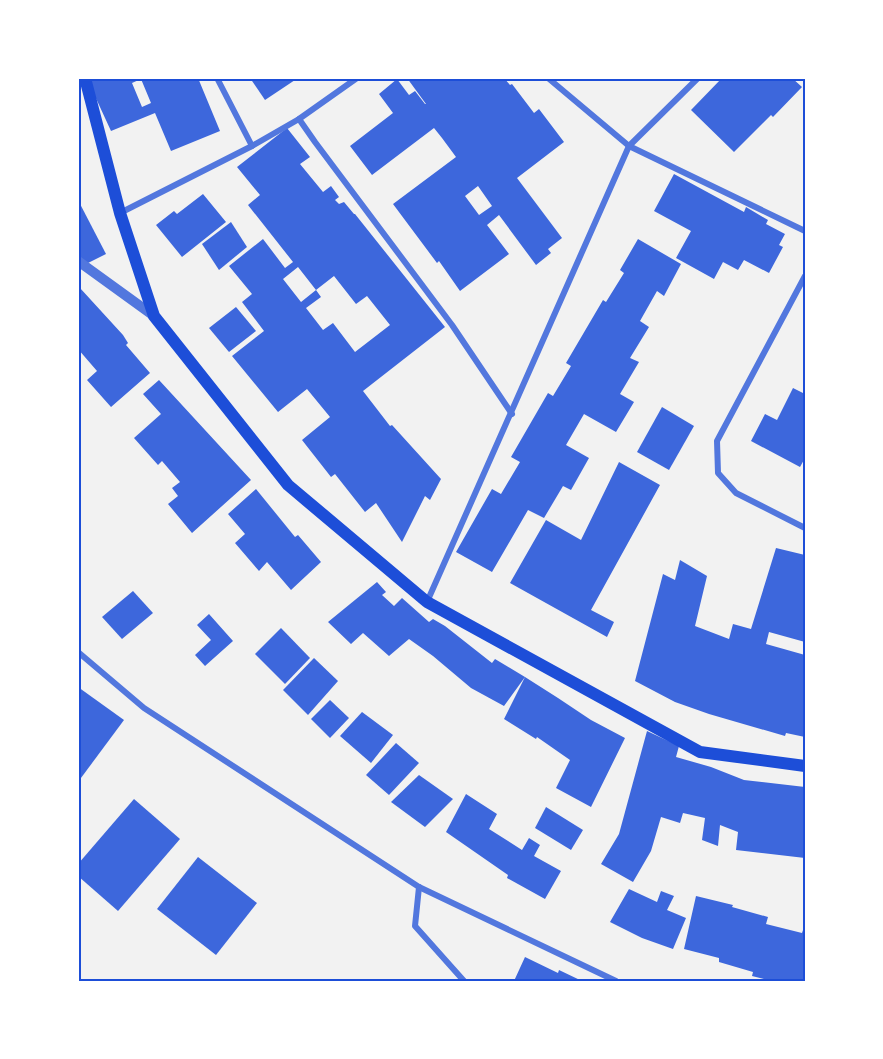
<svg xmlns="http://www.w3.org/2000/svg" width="883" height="1059" font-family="Commissioner,sans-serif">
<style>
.building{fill:#3d67dc;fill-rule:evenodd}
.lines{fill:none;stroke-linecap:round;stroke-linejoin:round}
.minor{stroke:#5277de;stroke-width:6}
.tertiary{stroke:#5277de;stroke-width:10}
.secondary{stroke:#1d4ed8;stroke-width:12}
.neatline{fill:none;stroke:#1d4ed8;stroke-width:2}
</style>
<rect width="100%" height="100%" fill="#f2f2f2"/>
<!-- building -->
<g class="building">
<path d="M95 78H198L220 131 171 151 155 113 111 131 88 81ZM141 79 151 103 142 107 132 83Z"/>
<polygon points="250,78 298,78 265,100"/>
<path d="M407 78H504L510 85 512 84 534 113 539 109 564 142 517 178 562 238 548 249 551 253 536 265 499 215 487 225 509 254 460 291 439 261 437 263 393 204 456 157 442 138 434 128 372 175 350 146 393 113 379 94 397 79 409 95 415 91 425 104H426ZM478 186 492 206 479 215 465 196Z"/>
<polygon points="722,78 792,78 802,87 773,117 771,115 734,152 691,110"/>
<path d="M287 128 310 157 300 164 323 192 331 186 339 197 335 200 339 204 344 202 354 214H355L445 327 363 391 390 426 392 425 441 479 430 500 425 496 402 542 376 503 365 512 335 474 331 477 302 440 330 417 307 389 278 412 232 356 264 331 242 302 252 294 229 266 263 239 285 268 293 262 248 205 260 195 237 167ZM298 267 316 290 334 276 356 304 367 296 390 325 355 352 333 323 323 330 306 308 321 297 316 290 301 302 283 279Z"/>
<polygon points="674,174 744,212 746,207 768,220 766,224 785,234 779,245 783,247 769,273 744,260 738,270 723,262 714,279 676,258 691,231 654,211"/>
<polygon points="203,194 226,222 182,257 156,225 174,211 177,214"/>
<polygon points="78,200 106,254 82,266 78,258"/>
<polygon points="231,222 247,247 219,270 202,244"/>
<polygon points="638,239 681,264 664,296 657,291 640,321 649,327 630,358 639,362 620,394 634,402 616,432 584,414 566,445 589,458 571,490 563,486 544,518 528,510 492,572 456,552 492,489 501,494 520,462 511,457 548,393 553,396 571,366 566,363 603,300 606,302 624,273 620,270"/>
<polygon points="80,288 123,335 128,343 126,345 150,373 111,407 87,380 97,371 78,349 78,290"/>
<polygon points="236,307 256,331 229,352 209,328"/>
<polygon points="159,380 251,480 192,533 168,504 178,496 172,488 180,482 162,461 158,465 134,438 161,414 143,394"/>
<polygon points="793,388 805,394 805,458 800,467 751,441 765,414 777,420"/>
<polygon points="662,407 694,426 669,470 637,452"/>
<polygon points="619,462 660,485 591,610 614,622 607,637 510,583 546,520 581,540"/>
<polygon points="256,489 295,537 298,535 321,562 291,590 267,562 259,571 235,543 245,534 228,514"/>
<polygon points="776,548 805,555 805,642 769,632 766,644 805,655 805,737 786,733 785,736 709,714 675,702 635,681 663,574 675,580 680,560 707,576 695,626 729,639 733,624 751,629"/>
<polygon points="377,582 386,592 382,595 394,606 402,598 429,622 433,619 445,626 492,663 495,659 525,677 558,698 591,720 625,738 591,807 556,788 570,760 537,737 536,739 504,719 525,677 504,706 471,688 433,656 409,639 389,656 363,633 351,644 328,622"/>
<polygon points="133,591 153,613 122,639 102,617"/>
<polygon points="209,614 233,641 205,666 195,655 211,640 197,625"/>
<polygon points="281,628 310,658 285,684 255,654"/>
<polygon points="314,658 338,681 308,715 283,690"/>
<polygon points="78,687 124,720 78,782"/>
<polygon points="330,700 349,718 330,738 311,719"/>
<polygon points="362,712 393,735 371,763 340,736"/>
<polygon points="647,731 679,746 676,757 711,767 744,780 805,787 805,858 736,850 738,832 720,825 718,846 702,840 705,818 683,813 680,823 661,817 651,851 633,882 601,864 619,834"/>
<polygon points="396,743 419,763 389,795 366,775"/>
<polygon points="419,775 453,799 425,827 391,802"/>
<polygon points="466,794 497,814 489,829 522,850 529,838 540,845 534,856 561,871 545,899 507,878 508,875 446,832"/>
<polygon points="134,799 180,839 118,911 78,876 78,864"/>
<polygon points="546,807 583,830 571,850 535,828"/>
<polygon points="198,857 257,903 216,955 157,909"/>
<polygon points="629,889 657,902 661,891 674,896 667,910 686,918 673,949 642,938 610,922"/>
<polygon points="696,896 733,905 732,907 768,917 766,924 802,933 805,924 805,981 772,981 752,976 753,972 719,962 719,958 684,949"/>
<polygon points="525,957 558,973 559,970 582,981 514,981"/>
</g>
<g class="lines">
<!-- minor -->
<g class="minor">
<polyline points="217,78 252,146"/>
<polyline points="548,78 629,146 805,231"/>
<polyline points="299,119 315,142 452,325 512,414"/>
<polyline points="120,213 252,146 299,119 357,78"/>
<polyline points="805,276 717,441 718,473 736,493 805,528"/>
<polyline points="427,602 629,146 698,78"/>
<polyline points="78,652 144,708 419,887 616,981"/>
<polyline points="419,887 415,926 464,981"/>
</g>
<!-- tertiary -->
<polyline class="tertiary" points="78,261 154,316"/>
<!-- secondary -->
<polyline class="secondary" points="85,78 120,213 154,316 288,485 427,602 700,752 805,766"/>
</g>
<!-- border -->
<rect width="883" height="1059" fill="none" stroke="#ffffff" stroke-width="159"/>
<rect x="80" y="80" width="724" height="900" class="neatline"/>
</svg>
